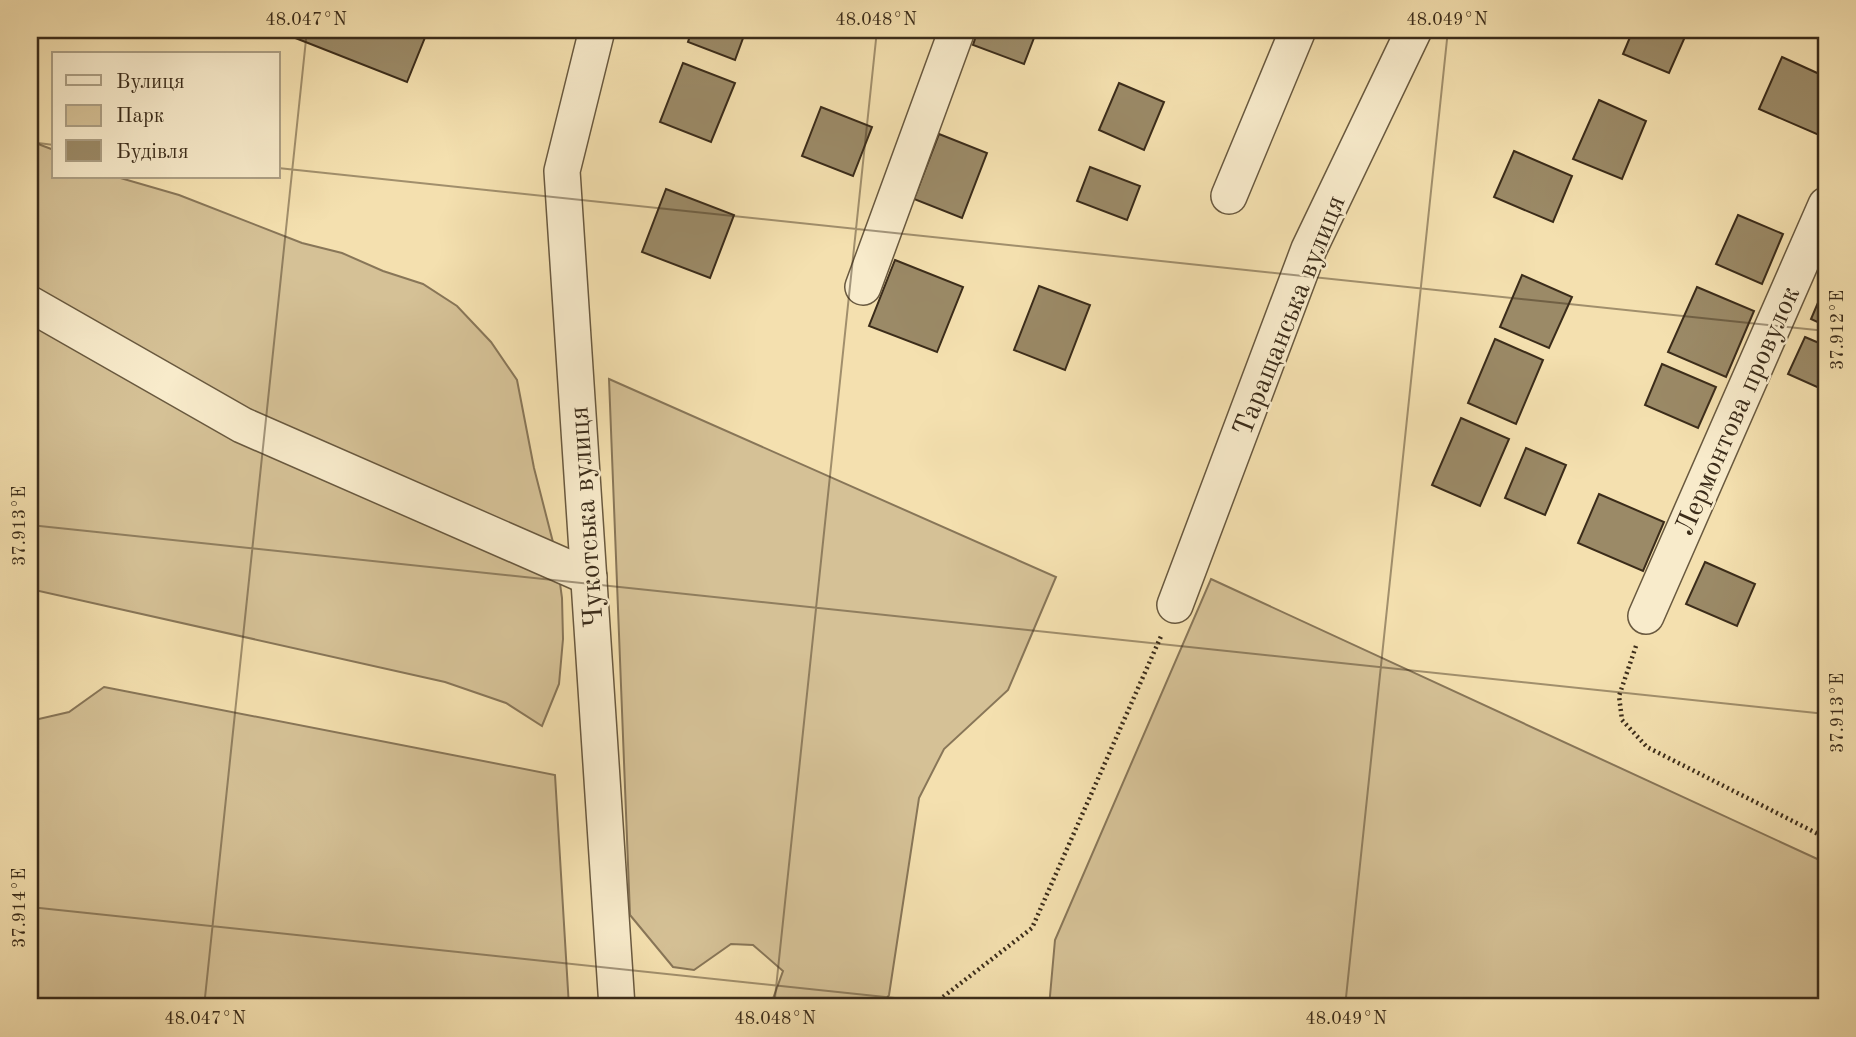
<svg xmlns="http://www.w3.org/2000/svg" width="1856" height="1037" font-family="'Old Standard TT',serif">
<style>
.green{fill:#d5c196;stroke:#887658;stroke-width:2}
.building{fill:#9b8a67;stroke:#3b2c1a;stroke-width:2}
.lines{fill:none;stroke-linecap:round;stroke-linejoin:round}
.minor-casing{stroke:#69593f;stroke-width:38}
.path{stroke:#3b2c1a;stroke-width:4.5;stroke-dasharray:2 3.5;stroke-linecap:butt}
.minor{stroke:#f8ebcb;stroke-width:35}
.ticks{fill:none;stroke:#3b2c1a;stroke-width:2;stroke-opacity:0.45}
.labels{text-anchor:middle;stroke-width:5;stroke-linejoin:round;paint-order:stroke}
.street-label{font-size:28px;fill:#3b2c1a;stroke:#f8ebcb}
.neatline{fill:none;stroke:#3b2c1a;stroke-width:2.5}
.ticks-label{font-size:18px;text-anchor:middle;fill:#3b2c1a}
</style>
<rect width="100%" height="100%" fill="#f4e0af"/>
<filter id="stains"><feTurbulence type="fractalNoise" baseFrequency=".00286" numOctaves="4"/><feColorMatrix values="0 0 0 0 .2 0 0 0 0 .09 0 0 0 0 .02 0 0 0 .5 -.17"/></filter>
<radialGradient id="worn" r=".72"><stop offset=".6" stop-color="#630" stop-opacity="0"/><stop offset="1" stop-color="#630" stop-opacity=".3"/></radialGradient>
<!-- green -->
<g class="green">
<polygon points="30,141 54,150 54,177 117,177 179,195 302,243 342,253 383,271 423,284 457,306 491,342 517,380 534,468 556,554 562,598 563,639 559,684 542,726 506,703 445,682 30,589"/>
<polygon points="609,379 1056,577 1008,690 944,749 919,798 889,995 880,1007 770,1007 783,971 753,945 731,944 694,970 673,967 630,915"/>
<polygon points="1211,579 1826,863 1826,1007 1049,1007 1055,940"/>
<polygon points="104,687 555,775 569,1007 30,1007 30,721 69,712"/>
</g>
<!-- building -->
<g class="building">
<polygon points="275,30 428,30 407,82"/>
<polygon points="692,30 746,30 735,60 688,42"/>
<polygon points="978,30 1037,30 1024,64 973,45"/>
<polygon points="1633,30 1688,30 1669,73 1623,54"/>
<polygon points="1782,57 1826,77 1826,138 1759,109"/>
<polygon points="683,63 735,83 711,142 660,122"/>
<polygon points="1119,83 1164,102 1144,150 1099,130"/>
<polygon points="1599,100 1646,121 1622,179 1573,159"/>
<polygon points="821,107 872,127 853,176 802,156"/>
<polygon points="939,134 987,153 962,218 914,199"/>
<polygon points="1514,151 1572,176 1553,222 1494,197"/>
<polygon points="1090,167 1140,186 1127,220 1077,201"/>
<polygon points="666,189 734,215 710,278 642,252"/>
<polygon points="1738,215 1783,234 1762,284 1716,264"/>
<polygon points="895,260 963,287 937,352 869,326"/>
<polygon points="1522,275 1572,297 1549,348 1500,327"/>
<polygon points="1826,284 1826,326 1811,319"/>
<polygon points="1039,286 1090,305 1065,370 1014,350"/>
<polygon points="1697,287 1754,311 1726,377 1668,352"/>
<polygon points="1805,337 1826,346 1826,391 1788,374"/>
<polygon points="1495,339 1543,360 1516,424 1468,403"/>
<polygon points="1662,364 1716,387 1698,428 1645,405"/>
<polygon points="1461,418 1509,439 1480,506 1432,485"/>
<polygon points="1526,448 1566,465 1545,515 1505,498"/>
<polygon points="1599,494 1664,522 1643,571 1578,543"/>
<polygon points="1705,562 1755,584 1737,626 1686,604"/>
</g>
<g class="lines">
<defs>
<g id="minor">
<polyline points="597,30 562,171 617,1007"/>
<polyline points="1229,196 1298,30"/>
<polyline points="863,287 957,30"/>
<polyline points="30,304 242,425 589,577"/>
<polyline points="1175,605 1309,249 1414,30"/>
<polyline points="1646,616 1826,205"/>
</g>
</defs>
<!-- minor casing -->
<use href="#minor" class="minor-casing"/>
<!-- path -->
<g class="path">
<polyline points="1636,646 1619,696 1622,720 1647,747 1826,838"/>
<polyline points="930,1007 1032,928 1162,634"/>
</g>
<!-- minor -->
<use href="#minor" class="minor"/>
</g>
<!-- ticks -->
<path class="ticks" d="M30 142 54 145M278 168 1826 331M30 525 1826 714M30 907 980 1007M204 1007 307 30M774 1007 877 30M1345 1007 1448 30"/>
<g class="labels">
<!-- street labels -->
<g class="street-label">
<text transform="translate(1288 315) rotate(-68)" y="10">Таращанська вулиця</text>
<text transform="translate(1736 410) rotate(-66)" y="10">Лермонтова провулок</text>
<text transform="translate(585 517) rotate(-94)" y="10">Чукотська вулиця</text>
</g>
</g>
<!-- margin -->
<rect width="1856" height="1037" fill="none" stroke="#f4e0af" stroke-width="77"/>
<!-- legend -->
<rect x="52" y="52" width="228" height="126" fill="#f8ebcb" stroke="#ac9f84" stroke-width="2"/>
<rect x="66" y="75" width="35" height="10" fill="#f8ebcb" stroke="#ac9f84" stroke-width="2"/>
<text x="116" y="88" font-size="21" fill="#3b2c1a">Вулиця</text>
<rect x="66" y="105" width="35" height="21" fill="#d5c196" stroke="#ac9f84" stroke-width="2"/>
<text x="116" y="122" font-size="21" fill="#3b2c1a">Парк</text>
<rect x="66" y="140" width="35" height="21" fill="#9b8a67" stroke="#ac9f84" stroke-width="2"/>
<text x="116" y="158" font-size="21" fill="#3b2c1a">Будівля</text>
<rect x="38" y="38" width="1780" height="960" class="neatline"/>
<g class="ticks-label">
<text x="306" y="25">48.047°N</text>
<text x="876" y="25">48.048°N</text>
<text x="1447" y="25">48.049°N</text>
<text transform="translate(1837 330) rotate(-90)" y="6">37.912°E</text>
<text transform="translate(19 526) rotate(-90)" y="6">37.913°E</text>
<text transform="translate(1837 713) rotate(-90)" y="6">37.913°E</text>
<text transform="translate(19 908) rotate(-90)" y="6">37.914°E</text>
<text x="205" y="1024">48.047°N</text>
<text x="775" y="1024">48.048°N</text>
<text x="1346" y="1024">48.049°N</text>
</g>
<rect width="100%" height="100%" filter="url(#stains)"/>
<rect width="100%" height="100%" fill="url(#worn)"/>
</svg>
